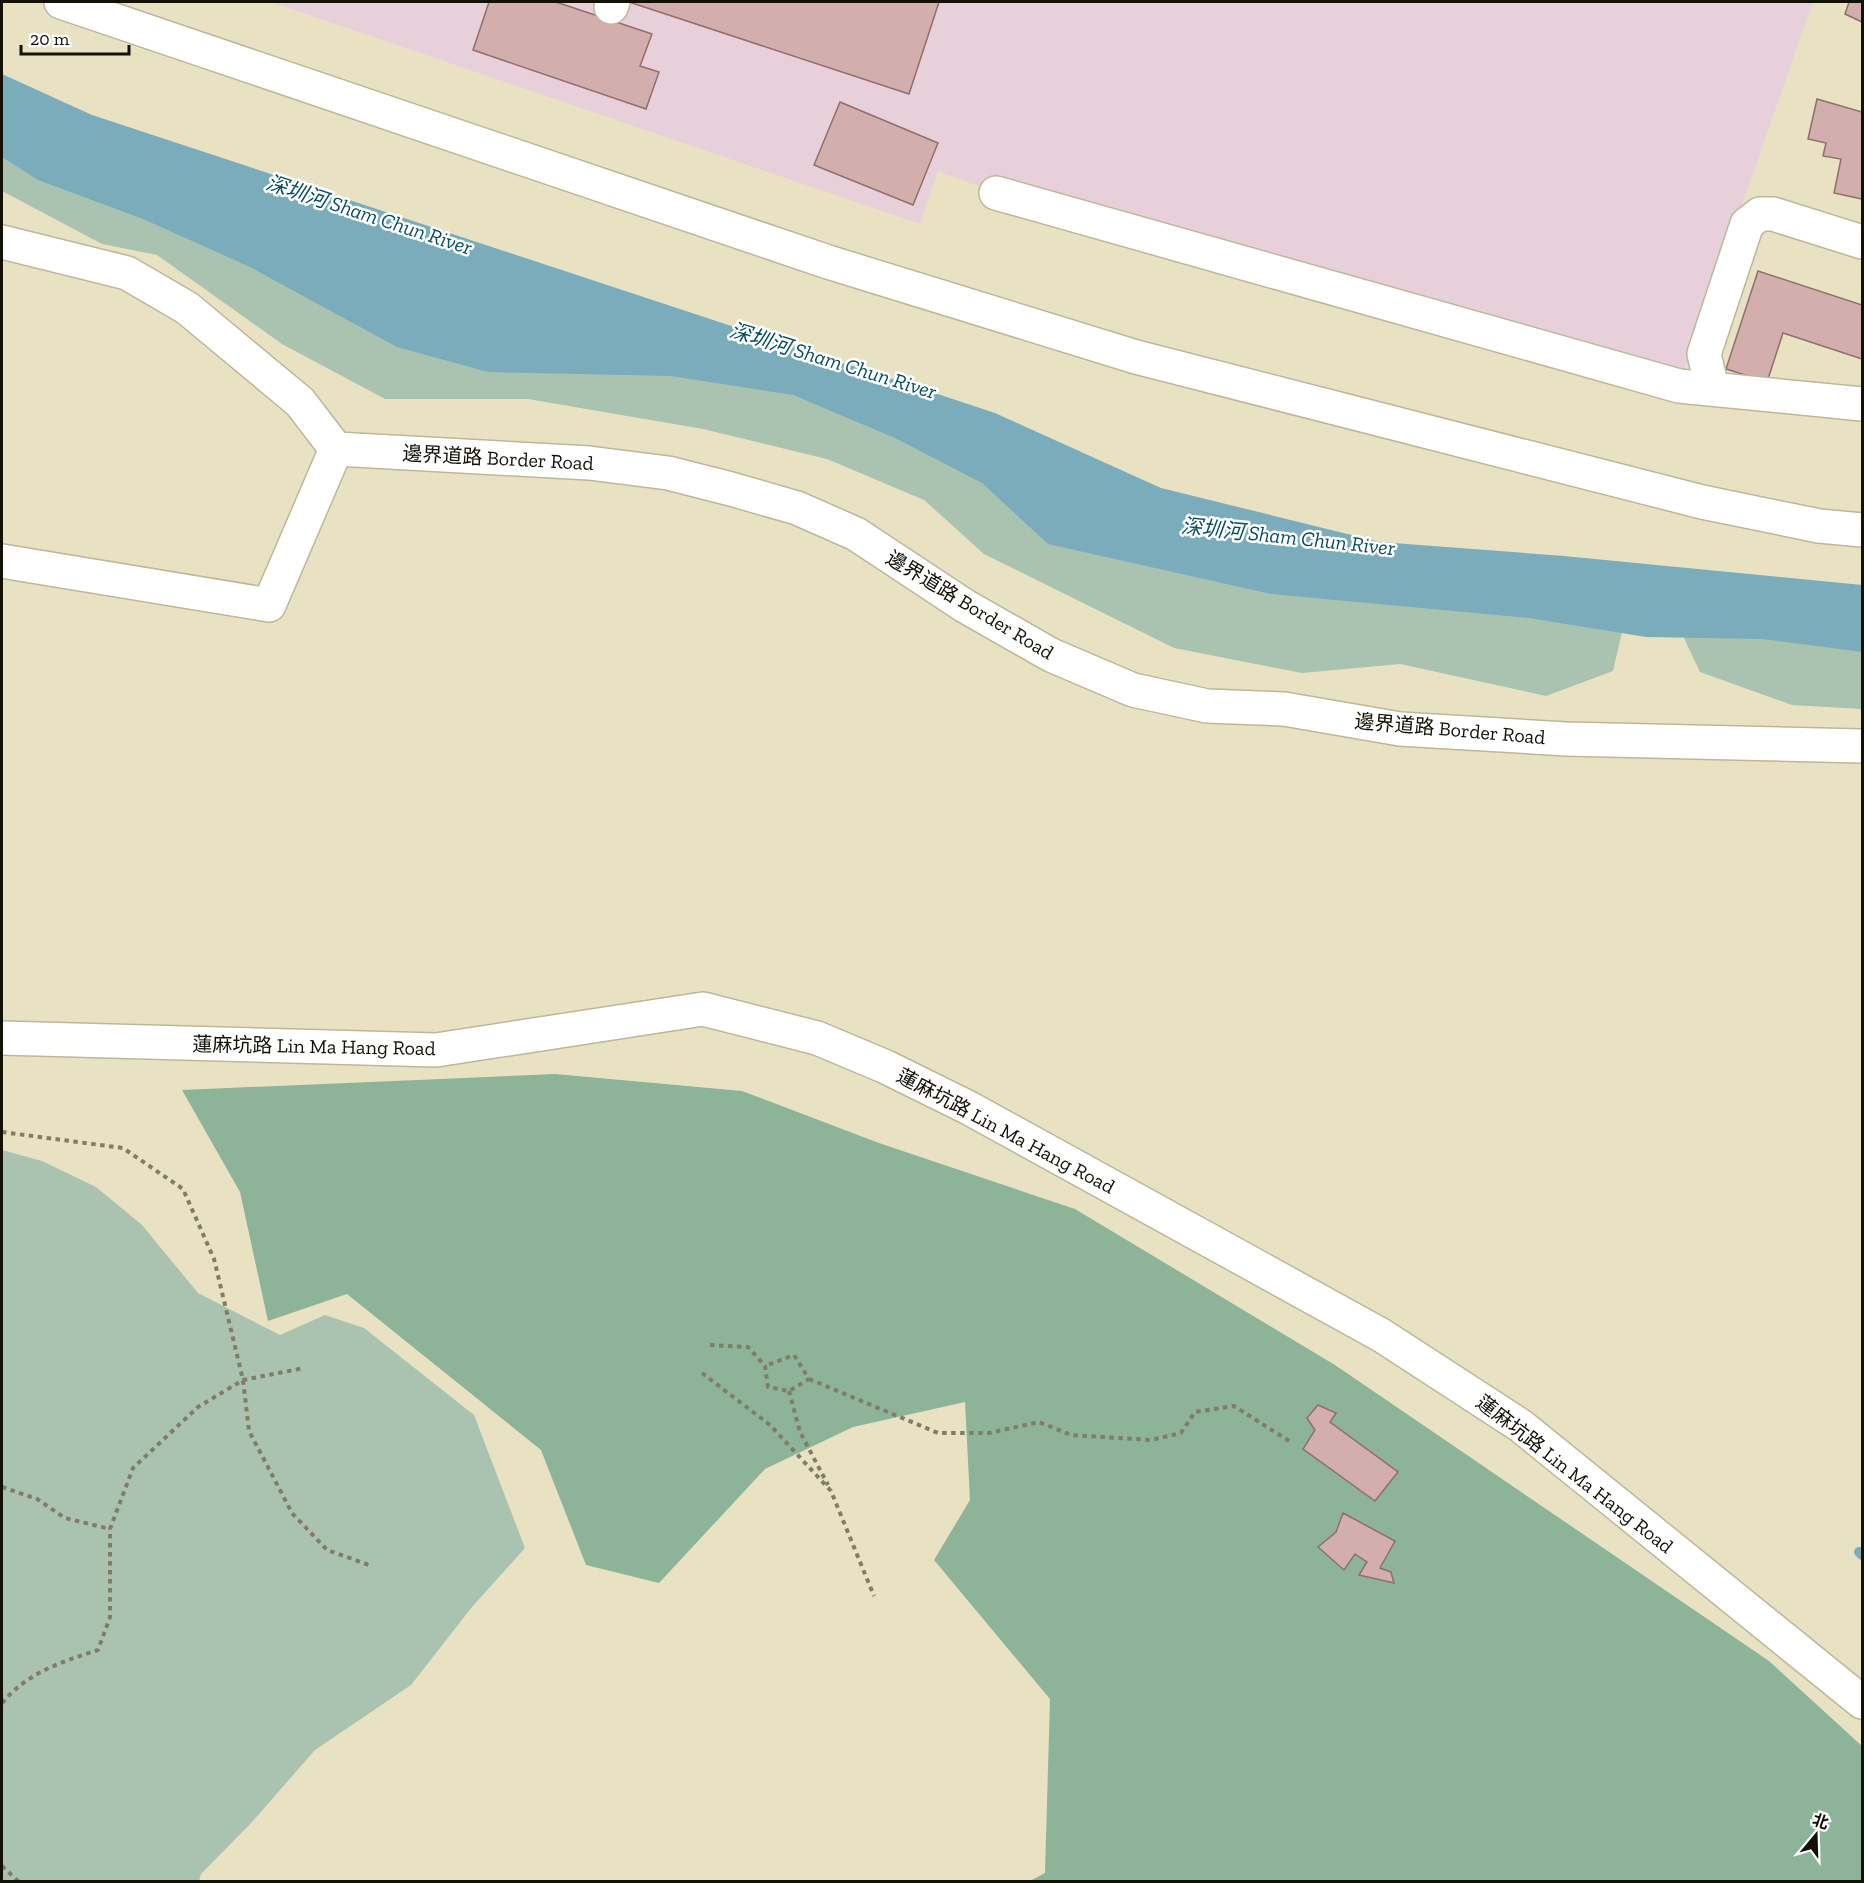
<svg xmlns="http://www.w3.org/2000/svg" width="1864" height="1883" font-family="'Zilla Slab','Noto Sans SC',serif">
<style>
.industrial{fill:#e8d0db}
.green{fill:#a9c3b0}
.forest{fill:#8db498}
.water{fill:#7bacbc}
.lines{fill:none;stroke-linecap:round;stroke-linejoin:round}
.stream{stroke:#7bacbc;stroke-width:10}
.building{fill:#d2afac;stroke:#8f6e6c;stroke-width:1.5}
.minor-casing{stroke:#bdb799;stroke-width:36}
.path{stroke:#807c66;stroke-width:4;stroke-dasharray:4.5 4.5;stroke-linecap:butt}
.minor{stroke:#fff;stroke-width:33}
.labels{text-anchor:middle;stroke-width:5;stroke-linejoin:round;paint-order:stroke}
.street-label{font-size:20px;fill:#131106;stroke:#fff}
.water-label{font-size:21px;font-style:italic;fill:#064e60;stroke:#fff}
</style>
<rect width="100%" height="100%" fill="#e8e2c3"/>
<!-- industrial -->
<polygon class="industrial" points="271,2 1813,2 1679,386 996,193 938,171 920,224"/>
<!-- green -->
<g class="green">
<polygon points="2,114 356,232 1023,481 1625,619 1613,671 1546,696 1400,664 1302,673 1174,648 984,554 924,500 827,459 703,429 528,399 385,399 282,344 157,255 102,244 2,191"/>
<polygon points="1674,617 1862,636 1862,709 1792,705 1700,672"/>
<polygon points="2,1150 42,1161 96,1187 142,1225 198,1293 280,1335 325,1315 364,1328 474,1415 525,1548 472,1607 411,1685 315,1750 253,1821 201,1874 199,1881 2,1881"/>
</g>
<!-- forest -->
<polygon class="forest" points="555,1074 742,1091 879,1143 1075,1209 1335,1365 1769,1661 1862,1746 1862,1881 1030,1881 1045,1873 1050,1699 934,1560 970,1500 965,1402 853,1427 765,1469 659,1583 586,1565 541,1450 347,1294 268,1321 240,1192 182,1090"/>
<!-- water -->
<polygon class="water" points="2,74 92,115 995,413 1161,488 1380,542 1564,556 1862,585 1862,652 1762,639 1646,637 1529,618 1271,594 1048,544 982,483 895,438 793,395 671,376 488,372 397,347 250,267 143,219 38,180 2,157"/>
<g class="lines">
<!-- stream -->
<polyline class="stream" points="1859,1552 1862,1555"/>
</g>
<!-- building -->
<g class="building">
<polygon points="489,2 556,2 652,34 640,66 659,72 646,109 473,50"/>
<polygon points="629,2 939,2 909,94"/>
<polygon points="1849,2 1862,2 1862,22 1845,14"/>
<polygon points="1817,99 1862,112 1862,199 1834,193 1841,159 1823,156 1826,143 1808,139"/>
<polygon points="840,102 938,143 913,205 814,165"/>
<polygon points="1758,271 1862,305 1862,359 1783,333 1767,382 1726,369"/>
<polygon points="1318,1405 1336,1413 1330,1422 1398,1472 1375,1501 1303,1449 1315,1430 1307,1418"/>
<polygon points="1343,1513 1395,1541 1380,1568 1391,1572 1394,1583 1359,1575 1367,1562 1355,1554 1344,1570 1318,1547 1336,1532"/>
</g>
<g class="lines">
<defs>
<g id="minor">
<polyline points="61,2 828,262 1136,357 1702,502 1819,526 1862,530"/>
<polyline points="611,7 613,2"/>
<polyline points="996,193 1679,386 1862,404"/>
<polyline points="2,242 127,273 187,308 300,402 336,449 589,463 668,473 731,489 797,508 856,534 965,606 1051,655 1133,690 1207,706 1284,709 1400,729 1566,739 1862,746"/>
<polyline points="1712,388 1704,354 1747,224 1760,214 1773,214 1862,242"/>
<polyline points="2,561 269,605 336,449"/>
<polyline points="2,1038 436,1050 703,1009 817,1038 886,1067 969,1108 1381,1335 1521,1426 1862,1702"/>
</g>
</defs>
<!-- minor casing -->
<use href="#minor" class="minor-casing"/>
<!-- path -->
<g class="path">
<polyline points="2,1132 123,1148 183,1189 214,1259 243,1380 249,1431 292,1513 327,1550 369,1565"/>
<polyline points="710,1345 748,1347 765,1366 768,1387 789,1391 809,1379 794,1355 765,1366"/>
<polyline points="702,1373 770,1425 831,1491 874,1596"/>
<polyline points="809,1379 938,1433 989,1433 1039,1422 1071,1435 1151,1440 1181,1433 1195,1412 1234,1406 1289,1441"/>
<polyline points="789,1391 800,1432 828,1485"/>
<polyline points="2,1487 37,1499 65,1518 110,1529"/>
<path d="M2 1703C27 1673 61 1662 98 1650L110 1617V1529L133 1468 198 1407 243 1380 304 1368"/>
<polyline points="2,1866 19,1882"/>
</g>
<!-- minor -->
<use href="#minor" class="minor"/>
</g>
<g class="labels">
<!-- street labels -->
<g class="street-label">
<text transform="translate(498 458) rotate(3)" y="7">邊界道路 Border Road</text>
<text transform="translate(970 605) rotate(31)" y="7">邊界道路 Border Road</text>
<text transform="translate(1450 729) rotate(5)" y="7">邊界道路 Border Road</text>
<text transform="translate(314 1046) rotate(1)" y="7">蓮麻坑路 Lin Ma Hang Road</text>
<text transform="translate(1006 1131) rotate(28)" y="7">蓮麻坑路 Lin Ma Hang Road</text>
<text transform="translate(1575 1474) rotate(38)" y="7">蓮麻坑路 Lin Ma Hang Road</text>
</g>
<!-- water labels -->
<g class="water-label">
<text transform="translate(369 215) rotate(18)" y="7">深圳河 Sham Chun River</text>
<text transform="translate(833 361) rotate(17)" y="7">深圳河 Sham Chun River</text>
<text transform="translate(1288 537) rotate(6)" y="7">深圳河 Sham Chun River</text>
</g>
</g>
<!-- border -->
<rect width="1864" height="1883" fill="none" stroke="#131106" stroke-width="6"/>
<!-- north arrow -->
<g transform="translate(1816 1835) rotate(19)" stroke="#ffffff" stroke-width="4.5" paint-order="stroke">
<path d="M0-4.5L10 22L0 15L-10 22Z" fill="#131106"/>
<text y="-9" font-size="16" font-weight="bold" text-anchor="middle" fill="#131106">北</text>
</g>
<!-- scale -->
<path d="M21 45v9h108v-9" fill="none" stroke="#131106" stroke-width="3"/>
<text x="30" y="45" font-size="18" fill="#131106" stroke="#ffffff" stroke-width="4.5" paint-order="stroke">20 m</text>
</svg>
